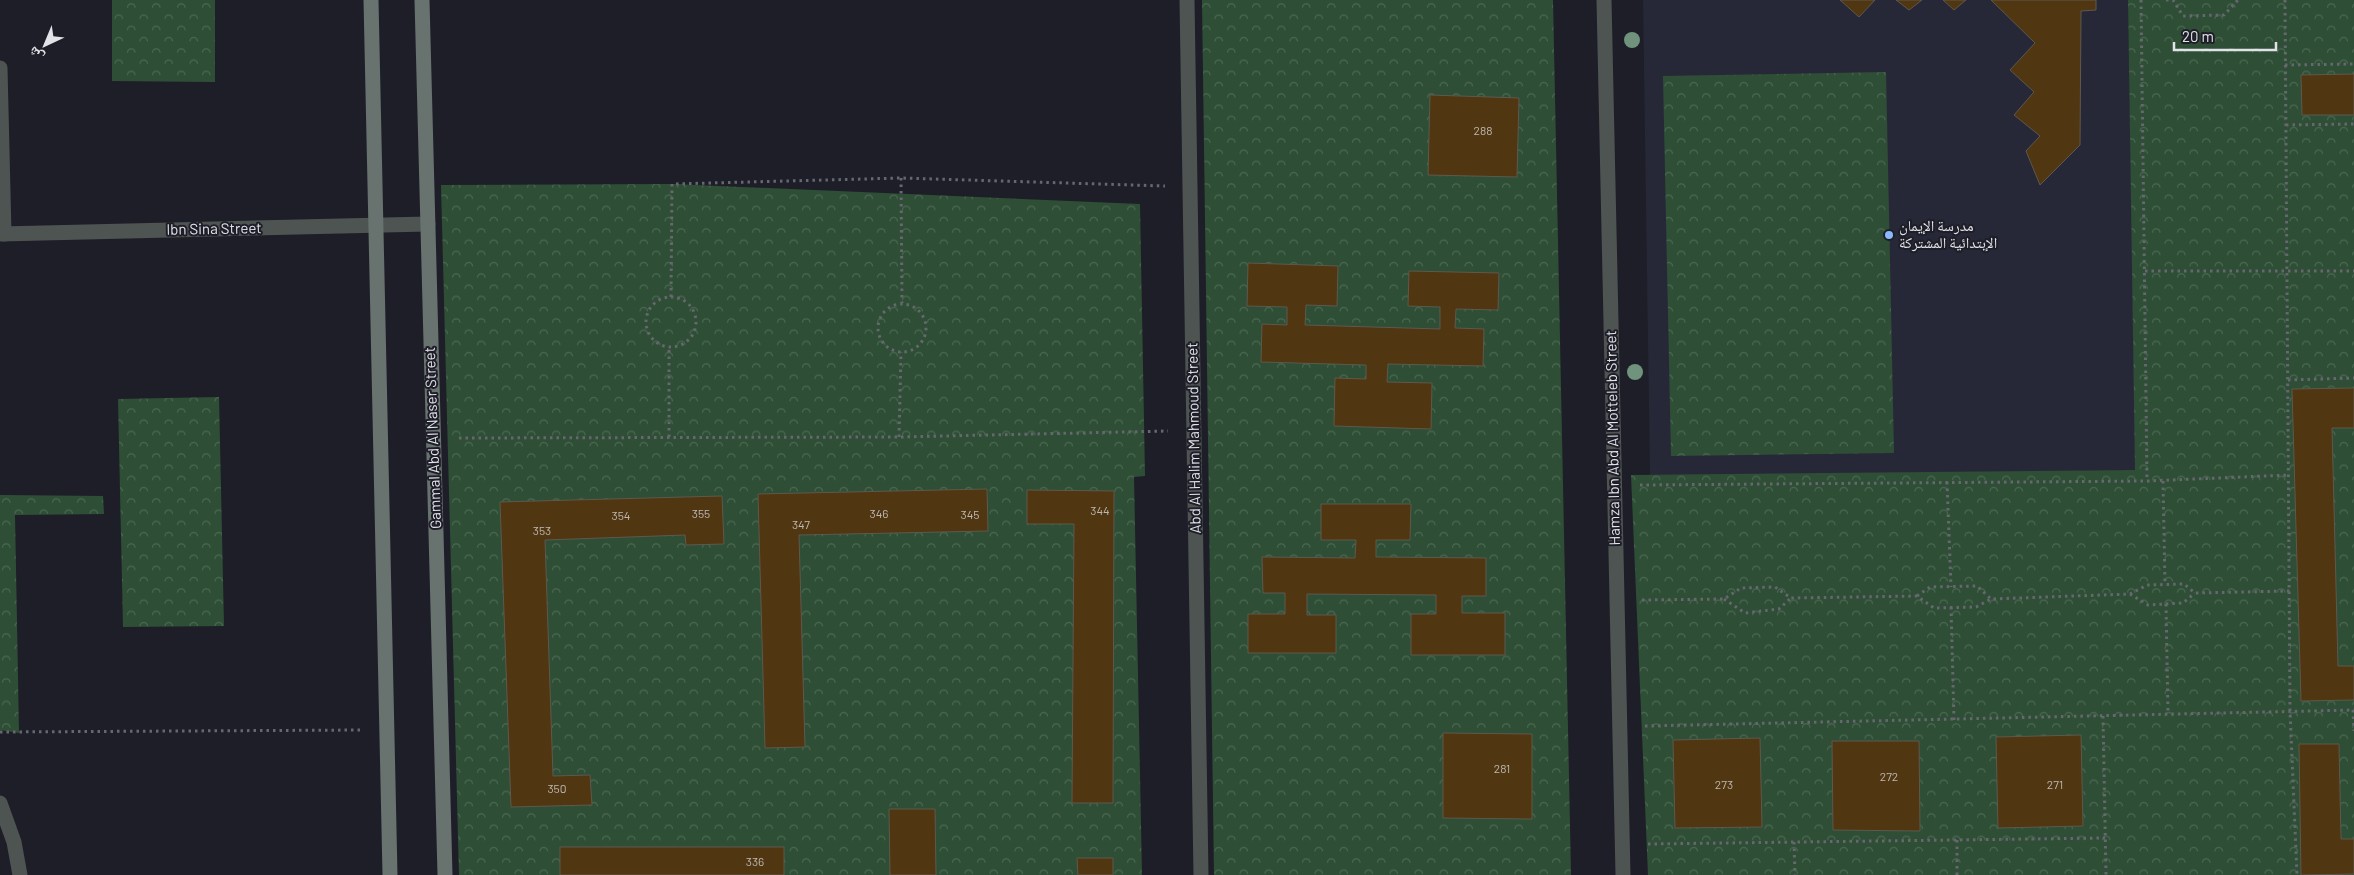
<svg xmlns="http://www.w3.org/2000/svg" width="2354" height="875" font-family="Barlow,'Noto Naskh Arabic',sans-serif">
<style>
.built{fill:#272837}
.park{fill:url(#park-crowns)}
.building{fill:#503611;stroke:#5f584e}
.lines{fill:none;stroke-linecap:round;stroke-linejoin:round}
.path{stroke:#66676f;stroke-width:3;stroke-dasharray:2.5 4;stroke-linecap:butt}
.minor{stroke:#4e5452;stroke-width:15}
.secondary{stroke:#68726f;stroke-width:15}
.tree{fill:#6f937c}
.poi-dot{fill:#8abafc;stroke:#1e1e28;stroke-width:2}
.labels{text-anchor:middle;stroke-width:4;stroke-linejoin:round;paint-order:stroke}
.number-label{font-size:12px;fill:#beb8b3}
.poi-label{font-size:15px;fill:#e2e3e9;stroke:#1e1e28;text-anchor:start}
.street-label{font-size:15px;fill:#e2e3e9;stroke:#1e1e28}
</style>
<defs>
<pattern id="park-crowns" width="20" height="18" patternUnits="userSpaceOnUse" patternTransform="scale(1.25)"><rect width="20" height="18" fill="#2e4f36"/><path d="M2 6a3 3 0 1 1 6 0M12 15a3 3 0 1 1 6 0" fill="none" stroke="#4c6853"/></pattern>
</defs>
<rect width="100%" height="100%" fill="#1e1e28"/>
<!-- built -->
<polygon class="built" points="1643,0 2128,0 2136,470 1650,476"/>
<!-- park -->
<g class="park">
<polygon points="112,0 215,0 215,82 112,81"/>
<polygon points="1202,0 1553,0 1571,875 1214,875"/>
<polygon points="2128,0 2354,0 2354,875 1648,875 1631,475 2135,470"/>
<polygon points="1886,72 1894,453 1671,456 1663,76"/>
<polygon points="672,184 1140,204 1145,476 1134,477 1142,875 459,875 441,185"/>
<polygon points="219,397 224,626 123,627 118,399"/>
<polygon points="0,495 103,496 104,514 15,515 19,733 0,730"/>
</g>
<!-- building -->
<g class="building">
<polygon points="1840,0 1875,0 1859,17"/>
<polygon points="1896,0 1922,0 1909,10"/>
<polygon points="1943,0 1966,0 1954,10"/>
<polygon points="1991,0 2096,0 2096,10 2081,11 2080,145 2040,185 2026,151 2040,136 2014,115 2034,92 2010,70 2035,43"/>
<polygon points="2354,74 2354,115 2302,115 2301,75"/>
<polygon points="1430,95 1519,98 1517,177 1428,175"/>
<polygon points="1248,263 1338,266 1337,306 1306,305 1305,325 1440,329 1440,307 1408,306 1409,271 1499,273 1498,310 1456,309 1455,328 1484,329 1483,366 1388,364 1387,382 1432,383 1431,429 1334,426 1335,378 1366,379 1366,365 1261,362 1262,324 1287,325 1287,307 1247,306"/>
<polygon points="2354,388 2354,428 2332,428 2338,666 2354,666 2354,700 2301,701 2292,389"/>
<polygon points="987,489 988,531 799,535 805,747 765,748 758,494"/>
<polygon points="1027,490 1114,491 1113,803 1072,803 1074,524 1027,524"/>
<polygon points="722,496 724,544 686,545 685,535 545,540 553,776 590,775 592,805 511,807 500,502"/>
<polygon points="1321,504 1411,504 1410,540 1376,540 1376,557 1486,558 1486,596 1462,596 1462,613 1505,613 1505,655 1411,655 1411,614 1436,614 1436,595 1307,594 1307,615 1336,615 1336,653 1248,653 1248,614 1285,614 1285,593 1263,593 1262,557 1355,558 1356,540 1321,540"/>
<polygon points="1443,733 1532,734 1532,819 1443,818"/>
<polygon points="2081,735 2083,826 1998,828 1996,737"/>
<polygon points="1760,738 1762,827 1675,828 1673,740"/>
<polygon points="1832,741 1919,741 1920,831 1833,830"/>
<polygon points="2299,744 2339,744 2341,839 2354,839 2354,874 2301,875"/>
<polygon points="889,809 935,809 936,875 890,875"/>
<rect x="560" y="847" width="224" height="28"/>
<polygon points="1077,858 1113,858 1113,875 1078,875"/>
</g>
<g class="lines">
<!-- path -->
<g class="path">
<polyline points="2141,0 2147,481"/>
<polyline points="2166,0 2173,0 2183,16 2224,15 2238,0"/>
<polyline points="2285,0 2290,711 2297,875"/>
<polyline points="2285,65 2354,64"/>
<polyline points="2286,125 2354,124"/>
<polyline points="901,178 902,303"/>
<polyline points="2145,271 2354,271"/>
<polyline points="671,297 672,184 901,178 1165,186"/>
<circle cx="671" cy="322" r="25"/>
<circle cx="902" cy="328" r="24"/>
<polyline points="2288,380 2354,378"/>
<polyline points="669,437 669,347"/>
<polyline points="899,437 901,352"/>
<polyline points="459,438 899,437 1168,431"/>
<polyline points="2163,481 2165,585"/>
<polyline points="1947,482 1951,587"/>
<polyline points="1640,485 2147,481 2289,475"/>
<polyline points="2130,594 2148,605 2183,603 2195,593"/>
<polyline points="1917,596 1930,587 1977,586 1991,599"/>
<polyline points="1724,599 1745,613 1779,609 1791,598"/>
<polyline points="1642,600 1724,599 1741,588 1775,587 1791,598 1917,596 1934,608 1976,607 1991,599 2130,594 2147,585 2184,584 2195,593 2290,591"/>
<polyline points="2166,604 2168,714"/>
<polyline points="1951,607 1954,720"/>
<polyline points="2353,710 2354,731"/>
<polyline points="2103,716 2106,875"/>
<polyline points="1645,726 2354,710"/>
<polyline points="0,732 362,730"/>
<polyline points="1957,840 1957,875"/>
<polyline points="1794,842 1795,875"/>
<polyline points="1648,844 2105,838"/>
</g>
<!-- minor -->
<g class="minor">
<polyline points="1187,0 1201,875"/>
<polyline points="1604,0 1623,875"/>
<polyline points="0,68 4,234"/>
<polyline points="0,234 428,224"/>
<polyline points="0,803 14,842 20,875"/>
</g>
<!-- secondary -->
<g class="secondary">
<polyline points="371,0 390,875"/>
<polyline points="422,0 445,875"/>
</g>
</g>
<!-- trees -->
<g class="tree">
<circle cx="1632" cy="40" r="8"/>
<circle cx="1635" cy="372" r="8"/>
</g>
<!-- markers -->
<circle class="poi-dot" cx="1889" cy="235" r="5"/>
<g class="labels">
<!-- number labels -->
<g class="number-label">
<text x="1483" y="135">288</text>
<text x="1100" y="515">344</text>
<text x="701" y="518">355</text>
<text x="879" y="518">346</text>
<text x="970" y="519">345</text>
<text x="621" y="520">354</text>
<text x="801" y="529">347</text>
<text x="542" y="535">353</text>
<text x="1502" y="773">281</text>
<text x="1889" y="781">272</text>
<text x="1724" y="789">273</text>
<text x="2055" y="789">271</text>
<text x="557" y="793">350</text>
<text x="755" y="866">336</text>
</g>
<!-- poi labels -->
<g class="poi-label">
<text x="1899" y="231">مدرسة الإيمان<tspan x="1899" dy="17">الإبتدائية المشتركة</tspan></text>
</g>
<!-- street labels -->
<g class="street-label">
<text transform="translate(214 229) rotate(-1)" y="5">Ibn Sina Street</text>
<text transform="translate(433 438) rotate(-92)" y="5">Gammal Abd Al Naser Street</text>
<text transform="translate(1194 438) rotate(-91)" y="5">Abd Al Halim Mahmoud Street</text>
<text transform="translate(1613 438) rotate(-91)" y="5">Hamza Ibn Abd Al Motteleb Street</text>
</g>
</g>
<!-- north arrow -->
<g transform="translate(45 45) rotate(224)" stroke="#1e1e28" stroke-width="4" paint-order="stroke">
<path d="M0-4L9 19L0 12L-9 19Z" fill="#e2e3e9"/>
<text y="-8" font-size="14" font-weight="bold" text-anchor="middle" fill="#e2e3e9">ش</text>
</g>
<!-- scale -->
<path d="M2174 42v8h102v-8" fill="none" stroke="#e2e3e9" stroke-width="2.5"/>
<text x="2182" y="42" font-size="15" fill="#e2e3e9" stroke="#1e1e28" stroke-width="4" paint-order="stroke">20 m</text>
</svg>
